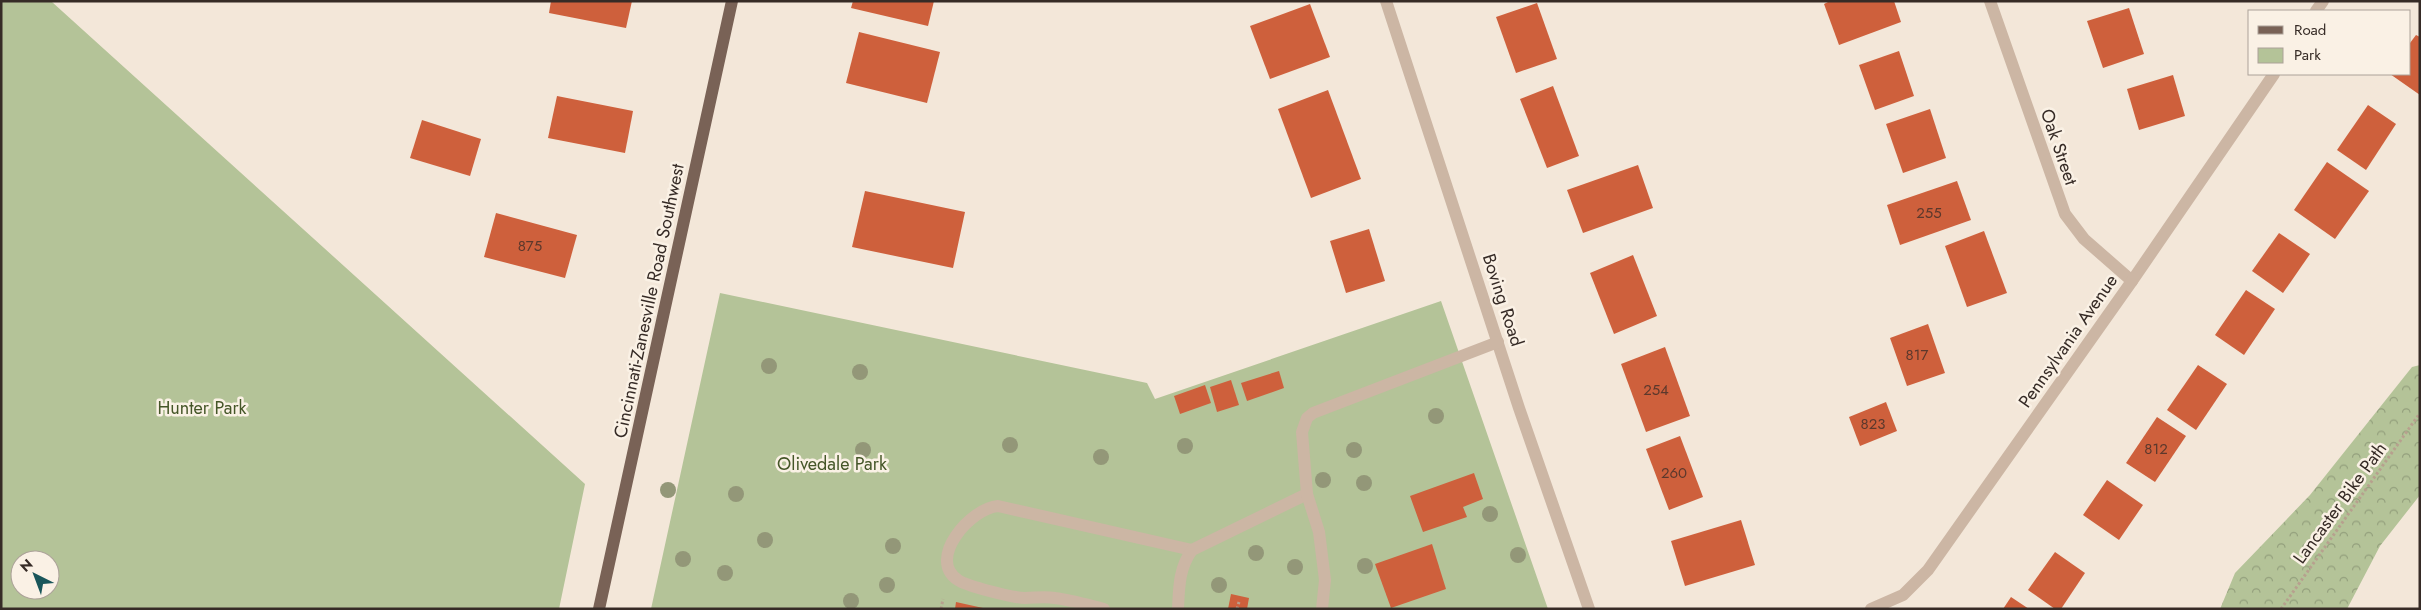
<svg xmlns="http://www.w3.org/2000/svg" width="2421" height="610" font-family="Jost,sans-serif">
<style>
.forest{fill:url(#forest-crowns)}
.green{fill:#b4c398;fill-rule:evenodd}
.building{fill:#ce603c}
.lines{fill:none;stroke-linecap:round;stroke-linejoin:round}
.path{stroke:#b7a08e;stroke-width:3;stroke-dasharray:2.5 2.5;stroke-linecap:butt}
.minor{stroke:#ccb6a4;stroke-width:12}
.major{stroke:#796256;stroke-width:12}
.tree{fill:#939778}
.labels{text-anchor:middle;stroke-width:5;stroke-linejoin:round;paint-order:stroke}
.number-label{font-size:15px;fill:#5c382c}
.street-label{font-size:18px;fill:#362b26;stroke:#faf1e5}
.park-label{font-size:18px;fill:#455628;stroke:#faf1e5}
</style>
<defs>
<pattern id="forest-crowns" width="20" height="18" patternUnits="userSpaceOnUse" patternTransform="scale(1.25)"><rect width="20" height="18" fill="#b4c398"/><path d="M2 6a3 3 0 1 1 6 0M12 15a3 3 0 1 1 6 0" fill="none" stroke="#939f7c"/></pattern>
</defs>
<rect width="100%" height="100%" fill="#f3e7d9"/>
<!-- forest -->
<polygon class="forest" points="2420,365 2420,495 2380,546 2347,609 2220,609 2235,573 2310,495 2412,367"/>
<!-- green -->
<g class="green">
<path d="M1 1 52 2 585 484 559 609H1ZM20 560H50V590H20Z"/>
<polygon points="720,293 1147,383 1155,399 1441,301 1548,609 651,609"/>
</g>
<!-- building -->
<g class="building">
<polygon points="551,1 632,1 626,28 549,13"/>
<polygon points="853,1 934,1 928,26 851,8"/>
<polygon points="1830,1 1894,1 1901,22 1839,45 1824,4"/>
<polygon points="1537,3 1557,59 1516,73 1496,17"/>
<polygon points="1310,4 1330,57 1270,79 1250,26"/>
<polygon points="2129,8 2144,54 2103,68 2087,21"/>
<polygon points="859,32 940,52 927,103 846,83"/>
<polygon points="2416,35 2420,37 2420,95 2390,74 2410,74 2410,43"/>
<polygon points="1899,51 1914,96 1875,110 1859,65"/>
<polygon points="2173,75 2185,116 2139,130 2127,89"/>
<polygon points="1553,86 1579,156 1547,168 1520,99"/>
<polygon points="1328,90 1361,179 1311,198 1278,109"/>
<polygon points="557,96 633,111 625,153 548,138"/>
<polygon points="2368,105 2396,124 2366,170 2337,150"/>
<polygon points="1930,109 1946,158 1903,173 1886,124"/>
<polygon points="422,120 481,139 470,176 410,158"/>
<polygon points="2327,162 2369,191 2335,239 2294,210"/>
<polygon points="1638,165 1653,208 1583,233 1567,190"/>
<polygon points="1957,181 1971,220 1900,245 1887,205"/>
<polygon points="865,191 965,212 953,268 852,247"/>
<polygon points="496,213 577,235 565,278 484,257"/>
<polygon points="1369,229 1385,281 1346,293 1330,241"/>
<polygon points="1984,231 2007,293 1967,307 1945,246"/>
<polygon points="2279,233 2310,254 2283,293 2252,271"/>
<polygon points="1633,255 1657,316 1614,334 1590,273"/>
<polygon points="2246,290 2275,309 2244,355 2215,335"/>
<polygon points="1928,324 1945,373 1907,386 1890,338"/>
<polygon points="1665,347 1690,416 1646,432 1621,364"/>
<polygon points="2198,365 2227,384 2196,430 2167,410"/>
<polygon points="1279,371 1284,388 1247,401 1241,383"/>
<polygon points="1231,380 1239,405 1217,412 1210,387"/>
<polygon points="1205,385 1211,403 1180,414 1174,396"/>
<polygon points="1886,402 1897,431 1860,446 1849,417"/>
<polygon points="2157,417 2186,436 2155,482 2126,463"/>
<polygon points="1680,436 1703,497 1669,510 1646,449"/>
<polygon points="1474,473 1483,499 1463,507 1467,517 1423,532 1410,496"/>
<polygon points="2107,480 2143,505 2119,540 2083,515"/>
<polygon points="1741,520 1755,565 1685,586 1671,541"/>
<polygon points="1432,544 1446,589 1391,608 1375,564"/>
<polygon points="2055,552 2085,573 2061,609 2055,609 2028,590"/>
<polygon points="1231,594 1249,598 1247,609 1228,609"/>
<polygon points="2011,597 2029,609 2003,609"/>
<polygon points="956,602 983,608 983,609 955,609"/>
</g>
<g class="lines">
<!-- path -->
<g class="path">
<polyline points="941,609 943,599"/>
<polyline points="1237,609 1239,602"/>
<polyline points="2281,609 2420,413"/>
</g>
<!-- minor -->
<g class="minor">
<polyline points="1386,1 1519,408 1589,609"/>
<polyline points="1990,1 2065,214 2084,239 2132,281"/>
<polyline points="2316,11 2323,1"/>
<path d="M1104 609C1088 605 1071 600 1055 598 1044 596 1035 598 1025 598 1014 598 966 586 958 580 926 559 971 508 998 506L1192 550"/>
<path d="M1178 609C1179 587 1179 568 1192 550L1307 494"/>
<polyline points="1322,609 1325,580 1319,532 1307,494 1302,432 1307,418 1313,413 1498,342"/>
<polyline points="1871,609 1903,595 1928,570 2132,281 2274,74"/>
</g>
<!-- major -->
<polyline class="major" points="599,609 732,1"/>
</g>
<!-- trees -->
<g class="tree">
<circle cx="769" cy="366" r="8"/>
<circle cx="860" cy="372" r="8"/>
<circle cx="1436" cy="416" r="8"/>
<circle cx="1010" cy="445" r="8"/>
<circle cx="1185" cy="446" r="8"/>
<circle cx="863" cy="450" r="8"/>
<circle cx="1354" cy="450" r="8"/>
<circle cx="1101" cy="457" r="8"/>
<circle cx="1323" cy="480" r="8"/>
<circle cx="1364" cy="483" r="8"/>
<circle cx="668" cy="490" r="8"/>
<circle cx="736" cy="494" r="8"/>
<circle cx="1490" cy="514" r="8"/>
<circle cx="765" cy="540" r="8"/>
<circle cx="893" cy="546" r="8"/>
<circle cx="1256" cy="553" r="8"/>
<circle cx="1518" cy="555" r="8"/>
<circle cx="683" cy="559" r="8"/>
<circle cx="1365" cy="566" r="8"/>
<circle cx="1295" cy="567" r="8"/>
<circle cx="725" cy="573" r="8"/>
<circle cx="887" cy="585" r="8"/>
<circle cx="1219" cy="585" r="8"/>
<circle cx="851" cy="601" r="8"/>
</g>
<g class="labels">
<!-- number labels -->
<g class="number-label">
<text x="1929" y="218">255</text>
<text x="530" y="251">875</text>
<text x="1917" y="360">817</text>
<text x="1656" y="395">254</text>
<text x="1873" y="429">823</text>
<text x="2156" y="454">812</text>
<text x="1674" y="478">260</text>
</g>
<!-- street labels -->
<g class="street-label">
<text transform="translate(2059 147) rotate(71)" y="6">Oak Street</text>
<text transform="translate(1503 300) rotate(72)" y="6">Boving Road</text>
<text transform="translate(649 301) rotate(-78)" y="6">Cincinnati-Zanesville Road Southwest</text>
<text transform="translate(2068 341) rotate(-55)" y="6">Pennsylvania Avenue</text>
<text transform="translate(2340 503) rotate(-54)" y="6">Lancaster Bike Path</text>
</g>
<!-- park labels -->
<g class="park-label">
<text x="202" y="414">Hunter Park</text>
<text x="832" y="470">Olivedale Park</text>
</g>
</g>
<!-- border -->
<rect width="2421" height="610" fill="none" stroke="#362b26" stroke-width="5"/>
<!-- legend -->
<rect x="2248" y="10" width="162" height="65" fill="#faf1e5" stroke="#aca299"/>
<rect x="2258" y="26" width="25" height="8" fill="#796256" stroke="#aca299"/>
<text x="2294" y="35" font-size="15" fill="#362b26">Road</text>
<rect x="2258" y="48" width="25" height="15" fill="#b4c398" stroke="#aca299"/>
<text x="2294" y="60" font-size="15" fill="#362b26">Park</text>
<!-- north arrow -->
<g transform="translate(35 575) rotate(318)"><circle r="24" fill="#faf1e5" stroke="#aca299"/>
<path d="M0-4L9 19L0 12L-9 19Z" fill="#19565a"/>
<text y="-8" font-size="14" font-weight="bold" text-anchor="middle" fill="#362b26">N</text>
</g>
</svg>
